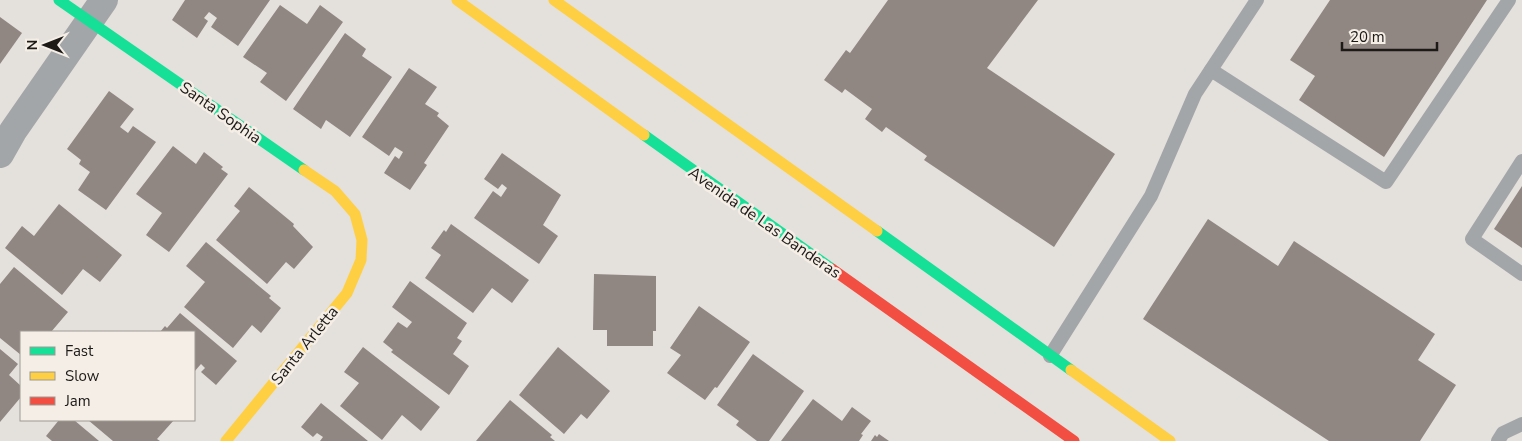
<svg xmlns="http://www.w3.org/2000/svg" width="1522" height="441" font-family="'Nunito Sans',sans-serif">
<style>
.building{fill:#908783}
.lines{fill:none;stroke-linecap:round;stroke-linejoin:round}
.lane{stroke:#a3a6a9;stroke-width:14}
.street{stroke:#a3a6a9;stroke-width:28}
.fast{stroke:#16e098;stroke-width:11}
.slow{stroke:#ffcf43;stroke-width:11}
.jam{stroke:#f24e42;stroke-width:11}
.labels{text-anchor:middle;stroke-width:5;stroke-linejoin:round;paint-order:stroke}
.street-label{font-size:16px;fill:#1c1916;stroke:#f5eee6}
</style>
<rect width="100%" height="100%" fill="#e4e0dc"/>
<!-- building -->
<g class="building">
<polygon points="185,0 270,0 238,46 211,27 217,18 209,12 204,18 208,21 197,38 172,20"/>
<polygon points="888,0 1038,0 987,68 1115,154 1054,247 924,160 927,156 886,127 882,132 865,119 872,109 845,89 842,93 824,80 846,50 850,53"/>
<polygon points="1330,0 1487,0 1384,157 1299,100 1315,76 1290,60"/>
<polygon points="280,5 307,24 320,5 343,22 286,101 260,82 267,73 243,57"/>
<polygon points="0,17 22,33 0,64"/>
<polygon points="345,33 366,49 362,56 392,77 350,137 326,120 321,129 293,109"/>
<polygon points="409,68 437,87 425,104 439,113 437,116 449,126 424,163 427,165 410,190 384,173 395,156 399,159 403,152 395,147 389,156 362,137"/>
<polygon points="109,91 134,109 120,127 128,133 133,126 156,142 106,210 78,190 90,172 79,164 81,160 67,149"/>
<polygon points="173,146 196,164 204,152 223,167 221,169 228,174 169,252 146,235 162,213 136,194"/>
<polygon points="502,153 561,195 543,225 558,236 539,264 474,218 493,191 501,197 507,188 502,184 498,189 484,179"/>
<polygon points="1522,186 1522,248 1494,229"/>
<polygon points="249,187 294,224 293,226 313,247 294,269 286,262 267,284 216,240 240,211 234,206"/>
<polygon points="59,204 122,255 100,282 83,269 62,295 5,248 22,226 34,236"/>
<polygon points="1208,219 1278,266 1294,241 1435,334 1418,360 1456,385 1420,441 1329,441 1143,319"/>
<polygon points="451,224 529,280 512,303 492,288 473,313 425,278 441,255 431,248 444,230 446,232"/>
<polygon points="206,242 271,296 269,298 281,308 261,333 252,325 233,348 184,307 205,282 186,266"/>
<polygon points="14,267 68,312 51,332 21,332 21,355 0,338 0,284"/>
<polygon points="594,274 656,276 656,331 653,331 653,346 607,346 607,330 593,330"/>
<polygon points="410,281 467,323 457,338 462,341 453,354 469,366 449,395 391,352 393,350 383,342 398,322 407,328 412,322 392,307"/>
<polygon points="699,306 750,342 717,388 715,387 705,400 667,373 681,355 670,348"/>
<polygon points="180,313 237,361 216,385 201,372 205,368 201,364 194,372 194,332 160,332 165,326 167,328"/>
<polygon points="363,347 440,407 421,431 402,415 382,440 340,406 359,383 344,372"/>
<polygon points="558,347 610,391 587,419 581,414 564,434 519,395"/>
<polygon points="0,349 18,364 9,375 21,386 21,397 0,422"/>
<polygon points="753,354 804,391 769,441 757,441 736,425 739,421 717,405"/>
<polygon points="813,399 842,421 852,407 871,421 861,434 863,435 859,441 781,441"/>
<polygon points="510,400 552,435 550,437 555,441 476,441"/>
<polygon points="321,403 368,441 320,441 323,437 317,433 313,437 301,427"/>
<polygon points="59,420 74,420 99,441 52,441 46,436"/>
<polygon points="88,420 174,420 157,439 160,441 113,441"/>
<polygon points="879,434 889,441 871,441 875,435 877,437"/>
</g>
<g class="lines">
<!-- lane -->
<g class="lane">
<polyline points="1211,70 1386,182 1509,0"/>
<polyline points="1522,161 1472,239 1522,274"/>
<polyline points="1050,356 1151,196 1195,94 1257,0"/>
<polyline points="1498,441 1503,433 1522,424"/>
</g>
<!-- street -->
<polyline class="street" points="0,154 13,131 104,0"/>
<!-- fast -->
<g class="fast">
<polyline points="59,0 304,170"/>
<polyline points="644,135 832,269"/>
<polyline points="877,231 1071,370"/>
</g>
<!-- slow -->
<g class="slow">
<polyline points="457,0 644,135"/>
<polyline points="554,0 877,231"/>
<polyline points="1071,370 1170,441"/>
<polyline points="226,441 347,293 361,260 362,240 355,214 335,191 304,170"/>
</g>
<!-- jam -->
<polyline class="jam" points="832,269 1074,441"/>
</g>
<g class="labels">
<!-- street labels -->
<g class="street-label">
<text transform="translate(221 112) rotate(35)" y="6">Santa Sophia</text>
<text transform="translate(765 222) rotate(35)" y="6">Avenida de Las Banderas</text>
<text transform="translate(304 345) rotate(-51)" y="6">Santa Arletta</text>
</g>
</g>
<!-- legend -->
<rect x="20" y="331" width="175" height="90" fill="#f5eee6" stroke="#9e9993"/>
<rect x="30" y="347" width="25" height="8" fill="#16e098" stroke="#9e9993"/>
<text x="65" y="356" font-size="15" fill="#1c1916">Fast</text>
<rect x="30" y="372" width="25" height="8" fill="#ffcf43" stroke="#9e9993"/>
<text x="65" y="381" font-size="15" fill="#1c1916">Slow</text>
<rect x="30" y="397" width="25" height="8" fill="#f24e42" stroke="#9e9993"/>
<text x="65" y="406" font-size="15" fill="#1c1916">Jam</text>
<!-- north arrow -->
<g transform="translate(45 45) rotate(270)" stroke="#f5eee6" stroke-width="4" paint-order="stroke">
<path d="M0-4L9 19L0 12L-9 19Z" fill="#1c1916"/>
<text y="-8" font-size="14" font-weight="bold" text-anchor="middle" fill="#1c1916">N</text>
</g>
<!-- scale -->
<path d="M1342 42v8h95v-8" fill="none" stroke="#1c1916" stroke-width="2.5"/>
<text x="1350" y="42" font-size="15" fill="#1c1916" stroke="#f5eee6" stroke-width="4" paint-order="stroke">20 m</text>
</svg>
